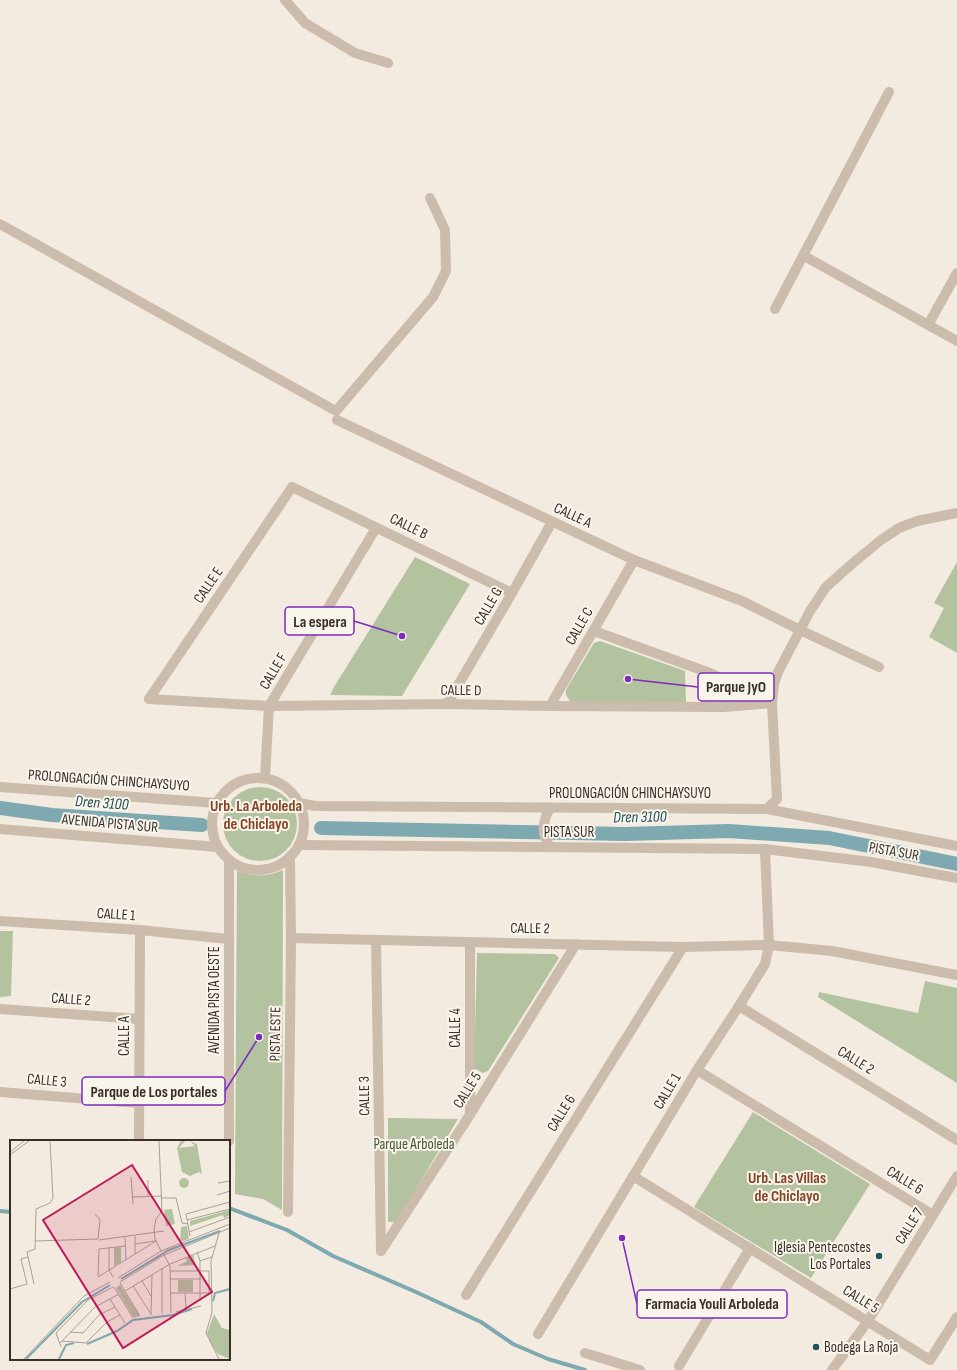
<svg xmlns="http://www.w3.org/2000/svg" width="957" height="1370" font-family="'Sofia Sans Condensed',sans-serif">
<style>
.green{fill:#b3c29f}
.lines{fill:none;stroke-linecap:round;stroke-linejoin:round}
.stream{stroke:#7ea9b0;stroke-width:4}
.canal{stroke:#7ea9b0;stroke-width:14}
.minor{stroke:#cbbcab;stroke-width:10}
.poi-dot{fill:#20525a;stroke:#faf5ec;stroke-width:1.5}
.labels{text-anchor:middle;stroke-width:4;stroke-linejoin:round;paint-order:stroke}
.street-label{font-size:15px;fill:#39302a;stroke:#faf5ec}
.park-label{font-size:15px;fill:#45572e;stroke:#faf5ec}
.poi-label{font-size:15px;fill:#39302a;stroke:#faf5ec;text-anchor:end}
.water-label{font-size:16px;font-style:italic;fill:#20525a;stroke:#faf5ec}
.neighbourhood-label{font-size:16px;font-weight:bold;fill:#874424;stroke:#faf5ec}
.inset-river{fill:none;stroke:#7ea9b0;stroke-width:2}
.inset-road{fill:none;stroke:#a9a097;stroke-width:1}
.view{fill:#c2185b;fill-opacity:0.15;stroke:#c2185b;stroke-width:2}
.inset-edge{fill:none;stroke:#39302a;stroke-width:2}
.leader{fill:none;stroke:#7b2cbf;stroke-width:1.5}
.callout-dot{fill:#7b2cbf;stroke:#faf5ec;stroke-width:1.5}
.callout{fill:#faf5ec;stroke:#7b2cbf;stroke-width:1.5}
.callout-label{font-size:16px;text-anchor:middle;font-weight:bold;fill:#39302a}
</style>
<rect width="100%" height="100%" fill="#f3ebdf"/>
<!-- green -->
<g class="green">
<polygon points="415,557 470,584 402,696 330,695 334,687"/>
<polygon points="957,562 957,653 929,637 944,608 934,603"/>
<path d="M600 641 685 671 686 702H571C567 697 564 694 567 688L594 643Z"/>
<circle cx="260" cy="824" r="37"/>
<path d="M283 870 282 1210 263 1199 235 1194 237 871C257 876 263 878 283 870Z"/>
<polygon points="0,931 13,931 11,996 0,997"/>
<polygon points="477,953 555,954 559,958 488,1071 483,1073 474,1068"/>
<polygon points="925,981 957,988 957,1083 818,997 819,992 918,1013"/>
<polygon points="753,1112 870,1184 811,1278 694,1207"/>
<polygon points="388,1118 458,1119 396,1222 388,1222"/>
</g>
<g class="lines">
<!-- stream -->
<g class="stream">
<polyline points="229,1208 287,1230 333,1256 416,1292 481,1322 513,1344 548,1359 585,1370"/>
<polyline points="0,1211 11,1212"/>
</g>
<!-- canal -->
<g class="canal">
<polyline points="0,808 52,815 202,825"/>
<polyline points="321,828 625,834 729,831 829,838 957,864"/>
</g>
<!-- minor -->
<g class="minor">
<polyline points="285,0 305,23 355,53 388,63"/>
<polyline points="0,224 336,411 433,297 446,271 445,230 430,198"/>
<polyline points="804,256 957,341"/>
<polyline points="775,309 889,92"/>
<polyline points="928,325 957,273"/>
<polyline points="337,420 634,560 742,601 800,630 879,667"/>
<polyline points="594,631 710,673 730,682 767,703"/>
<polyline points="149,699 269,706 447,704 550,706 723,707 772,703"/>
<polyline points="149,699 292,487 512,593"/>
<polyline points="447,704 512,593 552,522"/>
<polyline points="550,706 634,560"/>
<path d="M723 707C728 699 730 692 730 682"/>
<polyline points="265,778 269,706 376,528"/>
<circle cx="258" cy="824" r="46"/>
<polyline points="0,787 216,803"/>
<polyline points="299,803 315,806 767,809 957,846"/>
<polyline points="767,809 777,799 772,703 774,684 778,672 810,611 826,587 853,563 881,540 899,528 917,521 957,513"/>
<polyline points="0,829 218,847"/>
<polyline points="299,845 765,849 871,862 957,878"/>
<path d="M550 847C541 834 543 820 550 808"/>
<polyline points="229,860 229,1141"/>
<polyline points="0,921 140,930 229,939"/>
<polyline points="291,938 683,947 769,945 832,951 957,975"/>
<polyline points="376,940 381,1251"/>
<polyline points="739,1006 957,1140"/>
<polyline points="0,1009 139,1019"/>
<polyline points="697,1070 933,1215"/>
<polyline points="0,1092 139,1103"/>
<polyline points="470,1114 470,942"/>
<polyline points="139,1141 140,930"/>
<polyline points="633,1176 930,1360 957,1317"/>
<polyline points="288,1212 291,938 290,856"/>
<polyline points="381,1251 464,1124 576,944"/>
<polyline points="466,1295 683,947"/>
<polyline points="538,1334 697,1070 739,1006 765,964 769,945 765,849"/>
<polyline points="585,1353 640,1370"/>
<polyline points="679,1366 750,1248"/>
<polyline points="832,1370 868,1321 957,1176"/>
</g>
</g>
<!-- markers -->
<g class="poi-dot">
<circle cx="879" cy="1256" r="4"/>
<circle cx="816" cy="1347" r="4"/>
</g>
<g class="labels">
<!-- street labels -->
<g class="street-label">
<text transform="translate(573 515) rotate(25)" y="5">CALLE A</text>
<text transform="translate(409 526) rotate(26)" y="5">CALLE B</text>
<text transform="translate(208 585) rotate(-56)" y="5">CALLE E</text>
<text transform="translate(488 606) rotate(-60)" y="5">CALLE G</text>
<text transform="translate(579 626) rotate(-60)" y="5">CALLE C</text>
<text transform="translate(273 671) rotate(-59)" y="5">CALLE F</text>
<text transform="translate(461 690) rotate(1)" y="5">CALLE D</text>
<text transform="translate(109 780) rotate(4)" y="5">PROLONGACIÓN CHINCHAYSUYO</text>
<text x="630" y="798">PROLONGACIÓN CHINCHAYSUYO</text>
<text transform="translate(110 823) rotate(5)" y="5">AVENIDA PISTA SUR</text>
<text x="569" y="837">PISTA SUR</text>
<text transform="translate(894 851) rotate(10)" y="5">PISTA SUR</text>
<text transform="translate(116 914) rotate(4)" y="5">CALLE 1</text>
<text transform="translate(530 928) rotate(1)" y="5">CALLE 2</text>
<text transform="translate(71 999) rotate(4)" y="5">CALLE 2</text>
<text transform="translate(214 1000) rotate(-90)" y="5">AVENIDA PISTA OESTE</text>
<text transform="translate(455 1028) rotate(-90)" y="5">CALLE 4</text>
<text transform="translate(275 1034) rotate(-89)" y="5">PISTA ESTE</text>
<text transform="translate(124 1036) rotate(-90)" y="5">CALLE A</text>
<text transform="translate(856 1060) rotate(32)" y="5">CALLE 2</text>
<text transform="translate(47 1080) rotate(5)" y="5">CALLE 3</text>
<text transform="translate(467 1090) rotate(-58)" y="5">CALLE 5</text>
<text transform="translate(667 1091) rotate(-59)" y="5">CALLE 1</text>
<text transform="translate(364 1096) rotate(-91)" y="5">CALLE 3</text>
<text transform="translate(561 1113) rotate(-58)" y="5">CALLE 6</text>
<text transform="translate(905 1180) rotate(32)" y="5">CALLE 6</text>
<text transform="translate(909 1226) rotate(-58)" y="5">CALLE 7</text>
<text transform="translate(861 1299) rotate(32)" y="5">CALLE 5</text>
</g>
<!-- park labels -->
<g class="park-label">
<text x="414" y="1149">Parque Arboleda</text>
</g>
<!-- poi labels -->
<g class="poi-label">
<text x="871" y="1252">Iglesia Pentecostes<tspan x="871" dy="17">Los Portales</tspan></text>
<text x="824" y="1352" text-anchor="start">Bodega La Roja</text>
</g>
<!-- water labels -->
<g class="water-label">
<text transform="translate(102 802) rotate(4)" y="6">Dren 3100</text>
<text transform="translate(640 816) rotate(-1)" y="6">Dren 3100</text>
</g>
<!-- neighbourhood labels -->
<g class="neighbourhood-label">
<text x="256" y="811">Urb. La Arboleda<tspan x="256" dy="18">de Chiclayo</tspan></text>
<text x="787" y="1183">Urb. Las Villas<tspan x="787" dy="18">de Chiclayo</tspan></text>
</g>
</g>
<!-- overview -->
<g transform="translate(10 1140)">
<rect width="220" height="220" fill="#f3ebdf"/>
<path d="M171 1H175L169 8 185 6 180 1 187 4 192 34 189 32 180 36 172 32 167 8ZM169 43a5 5 0 1 1 10 0a5 5 0 1 1-10 0ZM162 69 165 84 156 86 154 70ZM220 70V75L214 78 213 75 180 86V81ZM177 86 179 99 170 102 171 87ZM111 107V122L104 126V108ZM183 115 186 125 167 126 177 121 176 118ZM168 140H183V152H168ZM110 145 130 176 124 178 106 148ZM204 174 212 188 220 190V219L208 214 201 204 197 193Z" fill="#b3c29f"/>
<path class="inset-river" d="M111 139 159 110 210 91M203 161 205 153 220 149M77 204 107 191 123 180 163 175 182 169M16 219 72 162 100 145M49 219 56 205 64 203"/>
<path class="inset-road" d="M149 1 152 71 146 79 144 90 145 99 151 111M0 12 14 1M0 15 19 1M121 37 123 64M138 40V57M208 43 220 41M207 55 220 51M123 57 152 56M152 58H166L172 83 178 84M177 80 220 69M179 92 220 77M209 93 201 121 202 172 196 193 209 219M125 96V114M180 96 176 74 220 62M115 97 116 120M89 100 154 91M25 101 88 99 90 80 85 74M125 104 145 101M99 108V130L103 137M187 112 190 121V161M154 115 160 126 161 173M190 121 202 117M152 129V174M88 136 89 109 115 106M88 137 146 101M108 138 151 111 220 84M160 139H191M132 141 141 156M110 142 154 115 220 88M110 143 130 176M24 144 17 112 25 109 26 69 40 63 43 58 40 1M123 146 141 174M104 147 123 178M0 149 17 144 11 119 18 117M115 151 160 124 205 106M160 153H199V131H160M175 153 176 168M100 159 115 183M166 172 191 166M141 175 142 135M60 192 73 193 89 175 105 167M46 193 78 160 103 147M46 193 51 207M52 201 76 203 97 182 110 175M50 203 85 167 109 154M14 219 74 156 100 142"/>
<path class="view" d="M122 25 202 152 113 208 33 80Z"/>
<rect width="220" height="220" class="inset-edge"/>
</g>
<!-- callouts -->
<path class="leader" d="M402 636L354 621M628 679L698 687M259 1037L225 1091M622 1238L637 1304"/>
<g class="callout-dot">
<circle cx="402" cy="636" r="4"/>
<circle cx="628" cy="679" r="4"/>
<circle cx="259" cy="1037" r="4"/>
<circle cx="622" cy="1238" r="4"/>
</g>
<g class="callout">
<rect x="285" y="607" width="69" height="28" rx="4"/>
<rect x="698" y="673" width="76" height="28" rx="4"/>
<rect x="82" y="1077" width="143" height="28" rx="4"/>
<rect x="637" y="1290" width="150" height="28" rx="4"/>
</g>
<g class="callout-label">
<text x="320" y="627">La espera</text>
<text x="736" y="692">Parque JyO</text>
<text x="154" y="1097">Parque de Los portales</text>
<text x="712" y="1309">Farmacia Youli Arboleda</text>
</g>
</svg>
